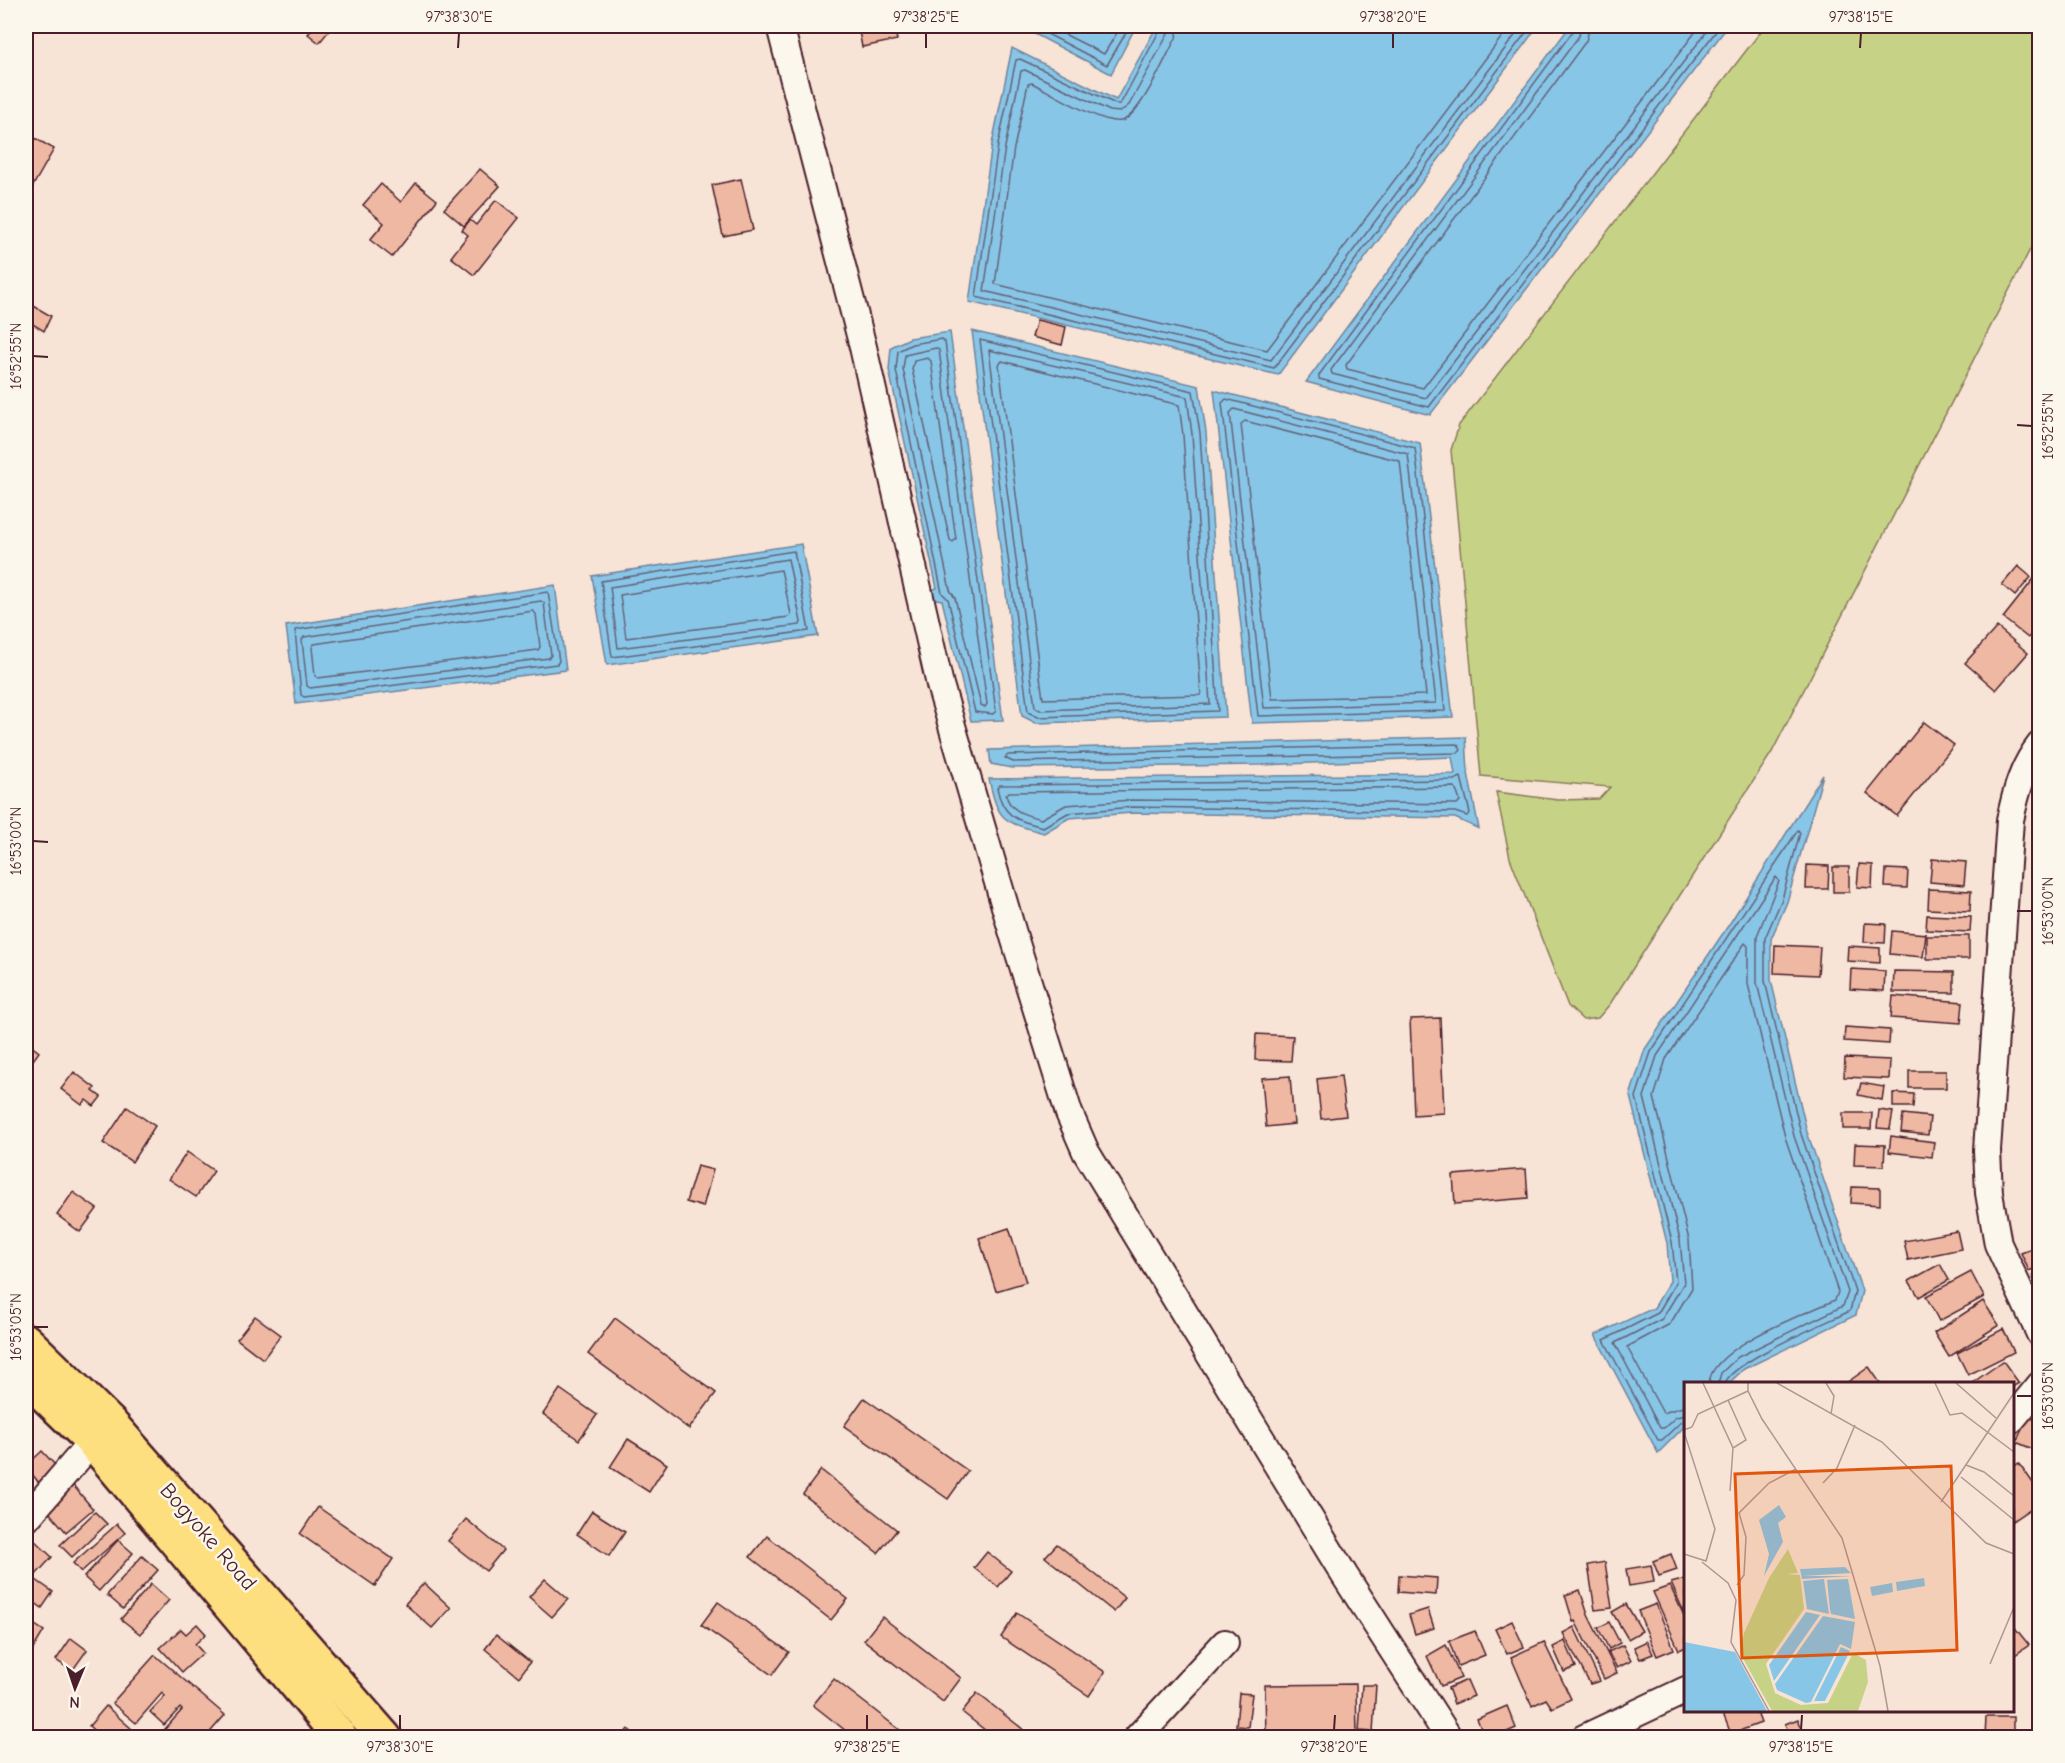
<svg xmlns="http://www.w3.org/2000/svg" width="2065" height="1763" font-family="'Comic Neue',sans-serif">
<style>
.green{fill:#c6d387;stroke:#887959;stroke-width:1.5}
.water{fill:#88c6e8;stroke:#6f839c;stroke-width:1.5}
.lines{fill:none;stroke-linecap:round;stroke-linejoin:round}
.shore{stroke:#636277;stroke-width:1.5}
.building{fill:#efb8a3;stroke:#4a1f2b;stroke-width:1.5}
.street-casing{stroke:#4a1f2b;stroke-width:30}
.primary-casing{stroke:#4a1f2b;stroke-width:38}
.street{stroke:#fbf7ec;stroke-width:26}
.primary{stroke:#fddf80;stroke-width:33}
.ticks{fill:none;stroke:#4a1f2b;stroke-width:2}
.labels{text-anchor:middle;stroke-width:5;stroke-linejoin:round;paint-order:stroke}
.street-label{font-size:22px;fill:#4a1f2b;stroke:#fbf7ec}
.inset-road{fill:none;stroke:#b29592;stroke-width:1.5}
.view{fill:#e0560e;fill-opacity:0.15;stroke:#e0560e;stroke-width:3}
.inset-edge{fill:none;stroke:#4a1f2b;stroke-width:3}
.neatline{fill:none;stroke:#4a1f2b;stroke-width:2}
.ticks-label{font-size:15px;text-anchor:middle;fill:#4a1f2b}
</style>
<rect width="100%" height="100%" fill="#f7e4d6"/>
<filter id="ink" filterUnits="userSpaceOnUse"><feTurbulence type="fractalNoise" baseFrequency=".0167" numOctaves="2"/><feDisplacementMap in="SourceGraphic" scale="12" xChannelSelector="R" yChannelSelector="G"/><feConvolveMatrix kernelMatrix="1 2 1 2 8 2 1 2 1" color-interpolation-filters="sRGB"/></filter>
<g filter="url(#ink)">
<!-- green -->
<polygon class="green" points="1765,26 2039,26 2037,236 1772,752 1610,1004 1598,1018 1583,1020 1568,1006 1510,858 1496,792 1558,800 1599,799 1610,787 1481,776 1451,450 1459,425"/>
<!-- water -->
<g class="water">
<polygon points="1027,26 1136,26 1111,74 1025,29"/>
<polygon points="1157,26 1538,26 1278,375 969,302 992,144 1012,48 1116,100"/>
<polygon points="1570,26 1728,26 1430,415 1306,382"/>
<polygon points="972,331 1199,386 1206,432 1226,717 1036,723 1022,716"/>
<polygon points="950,332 1003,720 971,721 942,600 930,598 931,590 937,588 889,370 891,347 910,338"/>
<polygon points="1214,390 1420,443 1453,717 1252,723"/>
<polygon points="801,544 818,636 607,665 592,576"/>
<polygon points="555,585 566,670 296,704 286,626"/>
<path d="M1466 737 1468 773 1479 829 1455 818 1132 813 1069 818 1044 833C1003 822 998 821 989 779L1455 774 1452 757 1262 765 1012 768 991 764 989 750Z"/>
<polygon points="1823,775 1787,902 1771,939 1771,980 1807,1132 1862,1291 1856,1315 1744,1369 1729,1383 1686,1384 1685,1426 1658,1453 1595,1335 1654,1308 1670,1281 1667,1243 1630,1096 1645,1049 1730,923"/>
</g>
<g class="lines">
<!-- shore -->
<g class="shore">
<polyline points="1032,26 1107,65 1130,26"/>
<polyline points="1048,26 1104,54 1121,26"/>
<polyline points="1162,26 1122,101 1118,105 1020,59 1016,60 998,145 976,297 1274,368 1531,26"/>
<polyline points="1170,26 1168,34 1129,105 1120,112 1110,111 1025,70 1021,71 1005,147 984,291 1271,360 1522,26"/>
<path d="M1179 26 1176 38C1166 56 1140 117 1121 121 1103 125 1050 92 1032 83L1028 84 1014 148 995 284 1267 350 1510 26"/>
<polyline points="1574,26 1573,31 1319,375 1319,379 1429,407 1720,26"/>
<polyline points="1581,26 1579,36 1331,370 1332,374 1426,398 1711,26"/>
<polyline points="1590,26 1586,41 1346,365 1347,369 1423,388 1700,26"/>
<polygon points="942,339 945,342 996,711 993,714 975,712 948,599 942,593 896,370 898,351 912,344"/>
<polygon points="980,340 1193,391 1200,433 1218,711 1038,717 1028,712"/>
<polygon points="936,348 939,350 987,704 985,707 981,705 955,598 950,590 903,369 905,355"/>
<polygon points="989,350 1187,397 1192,434 1210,704 1040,710 1035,707"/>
<polygon points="928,358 931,361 956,539 953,542 950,540 912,369 914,361"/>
<polygon points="1002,361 1179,405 1183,435 1201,695 1043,699 999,365"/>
<polygon points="1226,399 1415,448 1445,711 1258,716 1222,403"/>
<polygon points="1234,409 1408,454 1436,703 1264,708 1230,413"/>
<polygon points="1245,421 1400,461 1426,695 1272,699 1241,424"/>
<polygon points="794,551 809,631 612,657 601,581"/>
<polygon points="788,559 801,622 800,625 618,648 610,587"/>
<polygon points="781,570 791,614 789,617 626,638 620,595"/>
<polygon points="548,592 559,661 557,664 304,697 301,695 295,630"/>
<polygon points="541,601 544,603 551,655 549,658 310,688 307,686 302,640 304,637"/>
<polygon points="533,611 536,614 540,647 538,650 318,678 315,676 312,647 314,644"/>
<polygon points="1458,744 1461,750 1458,753 1013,762 1005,758 1008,755"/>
<path d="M1461 777 1470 813 1467 816 1455 812 1132 807 1068 813 1043 827C1016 820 1003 817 997 788L1000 785 1454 780Z"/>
<path d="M1455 787 1460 801 1457 804 1131 800 1066 805 1041 819C1027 815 1010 812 1006 795L1009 792Z"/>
<path d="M1686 1406 1663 1413 1627 1347 1670 1324 1692 1288 1689 1240 1654 1097 1666 1059 1745 943 1748 946V984L1785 1137 1838 1292 1835 1300C1805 1314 1710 1347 1709 1384"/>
<polyline points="1686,1415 1676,1417 1664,1428 1660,1428 1615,1343 1662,1319 1684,1283 1680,1240 1644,1097 1657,1056 1776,877 1779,881 1757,936 1757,983 1794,1136 1848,1292 1843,1306 1738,1357 1721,1373 1718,1384"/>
<path d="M1686 1422 1680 1423 1662 1440H1658L1604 1340 1658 1313 1676 1282 1672 1242 1636 1097 1651 1052 1798 830 1800 833 1782 899 1765 938V981L1801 1134 1855 1291 1850 1311C1828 1322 1728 1363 1725 1384"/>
</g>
</g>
<!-- building -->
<g class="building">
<polygon points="315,26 332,27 319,43 308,34"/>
<polygon points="858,26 894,26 897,40 862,47"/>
<polygon points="26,133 54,149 26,198"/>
<polygon points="480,169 500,186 464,226 444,209"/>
<polygon points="741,179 753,230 723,236 712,185"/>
<polygon points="416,183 437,200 392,257 370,240 384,223 363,205 381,184 401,202"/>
<polygon points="496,200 519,218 474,275 451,257 468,235 462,230 470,220 476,225"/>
<polygon points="32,305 51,316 44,331 26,320"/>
<polygon points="1037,320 1066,327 1062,345 1032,337"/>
<polygon points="2018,566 2031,577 2015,596 2002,585"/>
<polygon points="2040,571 2040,624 2028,638 2003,618"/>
<polygon points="1997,627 2028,653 1996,690 1965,663"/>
<polygon points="1924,722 1954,745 1897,816 1867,793"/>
<polygon points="1932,859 1966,862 1964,885 1930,882"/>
<polygon points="1859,864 1873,865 1872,888 1857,887"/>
<polygon points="1807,865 1829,866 1828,889 1806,889"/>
<rect x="1833" y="867" width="16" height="25"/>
<polygon points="1886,869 1908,870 1907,888 1885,887"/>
<polygon points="1929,889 1971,891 1970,911 1928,909"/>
<polygon points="1927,915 1971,917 1970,932 1926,930"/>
<polygon points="1865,923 1886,924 1885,943 1864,942"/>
<polygon points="1892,931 1926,934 1923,957 1890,954"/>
<rect x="1927" y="936" width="42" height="23"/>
<polygon points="1775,945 1820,947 1818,975 1774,973"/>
<polygon points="1848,946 1880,948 1880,963 1847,961"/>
<polygon points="1851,969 1885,971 1884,991 1850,989"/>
<polygon points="1894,971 1954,972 1954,993 1893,992"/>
<polygon points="1893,996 1963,1002 1961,1023 1891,1018"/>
<polygon points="1440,1018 1444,1113 1414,1115 1410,1019"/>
<polygon points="1845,1027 1890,1030 1889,1044 1844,1041"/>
<polygon points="1256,1034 1293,1036 1291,1061 1255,1060"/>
<polygon points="26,1042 39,1052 26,1070"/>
<polygon points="1845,1058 1890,1060 1889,1079 1844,1077"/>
<rect x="1909" y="1071" width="37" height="17"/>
<polygon points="74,1072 95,1088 93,1091 101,1097 94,1106 86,1100 82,1105 61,1089"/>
<polygon points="1290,1076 1294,1124 1266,1127 1262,1078"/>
<polygon points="1341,1076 1346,1116 1321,1119 1317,1079"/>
<polygon points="1861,1083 1884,1087 1882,1100 1858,1095"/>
<polygon points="1893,1093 1914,1094 1913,1107 1893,1107"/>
<polygon points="127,1107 155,1126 132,1162 103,1143"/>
<polygon points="1879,1110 1893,1112 1890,1129 1877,1128"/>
<polygon points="1843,1113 1872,1113 1871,1129 1843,1129"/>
<polygon points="1903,1114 1930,1117 1928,1135 1901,1132"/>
<polygon points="1891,1136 1934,1142 1932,1157 1889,1152"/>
<polygon points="1855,1144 1885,1145 1884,1166 1854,1165"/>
<polygon points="187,1152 214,1171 196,1197 169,1179"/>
<polygon points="697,1166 713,1170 703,1207 686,1202"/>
<polygon points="1526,1169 1528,1198 1455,1204 1453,1175"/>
<polygon points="1852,1187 1880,1188 1880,1205 1851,1203"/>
<polygon points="73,1192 97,1209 80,1232 57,1215"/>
<polygon points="1009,1228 1026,1282 996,1291 979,1238"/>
<polygon points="1957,1231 1961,1249 1908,1260 1904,1241"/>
<polygon points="2040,1246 2040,1266 2029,1271 2021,1253"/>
<polygon points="1940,1264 1949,1280 1919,1297 1909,1281"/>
<polygon points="1971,1272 1984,1297 1939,1321 1926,1296"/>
<polygon points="2040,1272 2040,1293 2032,1275"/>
<polygon points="1983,1301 1999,1325 1949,1357 1934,1333"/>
<polygon points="255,1316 281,1335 263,1359 237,1339"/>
<polygon points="615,1318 716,1393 689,1429 588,1354"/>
<polygon points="2003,1329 2014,1352 1968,1375 1957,1353"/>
<polygon points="2003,1361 2019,1383 2012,1387 2012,1384 1971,1384"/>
<polygon points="1869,1367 1881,1384 1845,1384"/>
<polygon points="560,1389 597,1415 579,1440 543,1414"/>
<polygon points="864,1398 968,1471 948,1499 844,1426"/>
<polygon points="2028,1417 2040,1422 2040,1452 2016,1442"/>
<polygon points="628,1439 667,1464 649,1492 610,1467"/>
<polygon points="42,1451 56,1466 39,1483 26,1466"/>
<polygon points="2019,1463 2040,1493 2040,1502 2012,1521 2012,1467"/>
<polygon points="821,1470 897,1530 878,1553 803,1494"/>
<polygon points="67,1478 93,1509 66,1532 47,1510"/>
<polygon points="318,1507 393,1559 375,1586 300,1534"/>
<polygon points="592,1511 625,1532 609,1556 577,1534"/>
<polygon points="95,1512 107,1524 72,1557 60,1545"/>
<polygon points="466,1519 503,1550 486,1571 448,1541"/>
<polygon points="117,1524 125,1533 81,1572 73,1563"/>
<polygon points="767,1536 848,1599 831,1620 750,1557"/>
<polygon points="32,1538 52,1557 34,1577 26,1569 26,1545"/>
<polygon points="118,1540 133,1553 99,1591 84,1577"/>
<polygon points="1057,1544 1125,1598 1114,1612 1045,1557"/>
<polygon points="987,1552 1011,1571 998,1587 974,1568"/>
<polygon points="1671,1554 1677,1570 1659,1576 1653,1561"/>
<polygon points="142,1556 158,1570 123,1609 107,1595"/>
<polygon points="1605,1562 1612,1608 1595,1610 1588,1565"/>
<polygon points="1651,1565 1654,1582 1629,1586 1626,1569"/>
<polygon points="26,1573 53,1592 42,1608 26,1596"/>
<polygon points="1399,1575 1437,1578 1436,1595 1398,1592"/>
<polygon points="545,1579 568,1599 552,1617 529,1597"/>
<polygon points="1686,1579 1686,1617 1671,1583"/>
<polygon points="424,1583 451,1608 432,1628 405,1604"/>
<polygon points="151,1584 169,1600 140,1634 121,1619"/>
<polygon points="1670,1586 1686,1620 1686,1647 1679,1650 1653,1592"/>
<polygon points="1580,1590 1588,1615 1617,1673 1604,1679 1575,1621 1573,1622 1565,1595"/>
<polygon points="718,1602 789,1652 772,1675 701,1625"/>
<polygon points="1626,1604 1642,1631 1628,1639 1612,1612"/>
<polygon points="1656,1604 1674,1649 1657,1656 1638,1611"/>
<polygon points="1428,1609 1434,1628 1415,1634 1409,1615"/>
<polygon points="1017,1613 1105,1672 1089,1696 1001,1637"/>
<polygon points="882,1617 961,1678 943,1702 864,1640"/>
<polygon points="26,1619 44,1631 32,1651 26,1647"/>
<polygon points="1512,1621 1524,1647 1507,1654 1495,1629"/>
<polygon points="1609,1622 1620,1643 1609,1649 1598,1628"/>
<polygon points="197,1624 206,1634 195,1644 203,1653 182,1672 160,1648 181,1629 186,1634"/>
<polygon points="2012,1624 2029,1645 2012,1657"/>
<polygon points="1574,1627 1600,1681 1590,1684 1563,1633"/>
<polygon points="1475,1631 1485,1655 1458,1666 1449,1641"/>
<polygon points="496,1635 530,1662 519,1677 485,1649"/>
<polygon points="71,1638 87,1650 72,1671 56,1660"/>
<polygon points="1565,1641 1576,1667 1564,1672 1553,1647"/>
<polygon points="1647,1641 1653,1654 1640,1659 1634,1647"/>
<polygon points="1544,1642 1571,1699 1552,1708 1546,1699 1532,1706 1511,1657"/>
<polygon points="1446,1645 1461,1678 1441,1686 1427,1656"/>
<polygon points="1623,1645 1631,1661 1617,1668 1608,1652"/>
<polygon points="155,1655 225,1715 205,1738 157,1738 182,1710 180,1708 164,1725 150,1712 165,1696 162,1693 136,1723 112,1703"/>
<polygon points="834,1679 909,1737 855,1738 813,1705"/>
<polygon points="1467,1680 1474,1696 1454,1704 1448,1688"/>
<polygon points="1356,1684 1357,1738 1266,1738 1265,1685"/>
<polygon points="1362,1685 1376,1685 1373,1732 1359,1731"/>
<polygon points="977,1693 1034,1738 995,1738 962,1712"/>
<polygon points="1239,1693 1252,1694 1248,1727 1236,1726"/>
<polygon points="106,1706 142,1738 102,1738 89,1726"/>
<polygon points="1507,1706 1516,1728 1493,1738 1485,1738 1477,1719"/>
<polygon points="1756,1710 1761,1723 1731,1734 1722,1711"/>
<polygon points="1986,1717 2013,1717 2013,1738 1985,1738"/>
<polygon points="1798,1719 1806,1738 1791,1738 1785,1724"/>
<polygon points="628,1729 639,1738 621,1738"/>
<polygon points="1238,1731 1238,1738 1216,1738 1216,1732"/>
</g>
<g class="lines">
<defs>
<g id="street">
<polyline points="780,26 863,347 940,685 1014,937 1069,1113 1086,1152 1345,1576 1449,1738"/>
<path d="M2040 745C2022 768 2016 792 2010 820L1987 1150 1989 1193 1998 1244 2040 1334"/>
<polyline points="2012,1419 2040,1385"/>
<polyline points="26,1519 104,1428"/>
<polyline points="1137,1738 1225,1643"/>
<polyline points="1584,1738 1686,1690"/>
</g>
<g id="primary">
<polyline points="26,1341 110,1423 385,1738"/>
<polyline points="26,1377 92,1441 341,1738"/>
</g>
</defs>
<!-- street casing -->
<use href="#street" class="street-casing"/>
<!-- primary casing -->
<use href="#primary" class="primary-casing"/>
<!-- street -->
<use href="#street" class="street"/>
<!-- primary -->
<use href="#primary" class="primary"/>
</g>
</g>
<!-- ticks -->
<path class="ticks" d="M458 48 459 33M926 48V33M1393 48V33M1860 48 1861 33M33 356 48 357M2017 425 2032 426M33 841 48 842M2017 911H2032M33 1327H48M2017 1396H2032M400 1730V1715M867 1730V1715M1334 1730 1335 1715M1801 1730 1802 1715"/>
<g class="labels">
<!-- street labels -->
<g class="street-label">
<text transform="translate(209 1536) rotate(49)" y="8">Bogyoke Road</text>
</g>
</g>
<!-- overview -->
<g transform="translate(1684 1382)">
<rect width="330" height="330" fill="#f7e4d6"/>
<path d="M104 167 114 191 103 192 116 193 120 227 82 282 91 311 117 323 144 321 169 271 182 278 184 300 174 329H88L56 271 60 251 85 196Z" fill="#c6d387"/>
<path d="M95 123 102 135 94 141 99 160 80 194 85 172 75 138ZM161 185 167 191 119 194H167L118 197 116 187ZM240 196 241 204 213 209 212 200ZM140 197 145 232 123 227 119 199ZM164 197 171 237 147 232 146 228 143 198ZM208 201 209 210 188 214 186 205ZM122 230 136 233 90 299 85 283ZM139 234 171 240 167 267 156 262 127 320 122 321 93 308 91 302ZM0 260 51 270 83 329H0ZM157 265 166 269 141 319H130Z" fill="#88c6e8"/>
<path class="inset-road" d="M19 1 49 66 46 109M64 1V9L78 37 158 156 196 284 204 329M93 1 198 60 302 161 330 172M142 1 150 14 147 32M251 1 266 33 278 31 330 70M272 1 312 36M44 18 62 58 49 66M0 48 8 45 14 32 64 9M282 83 300 90 330 114M277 95 330 138M139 101 153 86 171 43M257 120 330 11M0 172 22 179 31 147 1 53V1M18 180 44 201 52 218 47 260 85 329M53 203 60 193 62 155 55 131 85 101 112 87M306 282 330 225"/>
<path class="view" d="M267 84 273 268 58 276 51 92Z"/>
<rect width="330" height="330" class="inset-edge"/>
</g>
<!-- margin -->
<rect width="2065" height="1763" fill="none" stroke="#fbf7ec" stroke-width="66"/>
<!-- north arrow -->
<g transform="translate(75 1688) rotate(182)" stroke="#fbf7ec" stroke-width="4.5" paint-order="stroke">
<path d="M0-4.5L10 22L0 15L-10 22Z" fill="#4a1f2b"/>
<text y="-9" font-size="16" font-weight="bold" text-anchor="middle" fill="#4a1f2b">N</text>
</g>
<rect x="33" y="33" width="1999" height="1697" class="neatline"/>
<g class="ticks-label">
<text x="459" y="22">97°38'30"E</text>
<text x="926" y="22">97°38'25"E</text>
<text x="1393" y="22">97°38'20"E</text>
<text x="1861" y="22">97°38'15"E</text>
<text transform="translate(16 356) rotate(-90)" y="5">16°52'55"N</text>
<text transform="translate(2048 426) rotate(-90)" y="5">16°52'55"N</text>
<text transform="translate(16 841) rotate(-90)" y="5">16°53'00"N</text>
<text transform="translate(2048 911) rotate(-90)" y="5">16°53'00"N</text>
<text transform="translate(16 1327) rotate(-90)" y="5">16°53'05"N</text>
<text transform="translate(2048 1396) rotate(-90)" y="5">16°53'05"N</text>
<text x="400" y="1752">97°38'30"E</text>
<text x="867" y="1752">97°38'25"E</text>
<text x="1334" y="1752">97°38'20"E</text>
<text x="1801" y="1752">97°38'15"E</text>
</g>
</svg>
